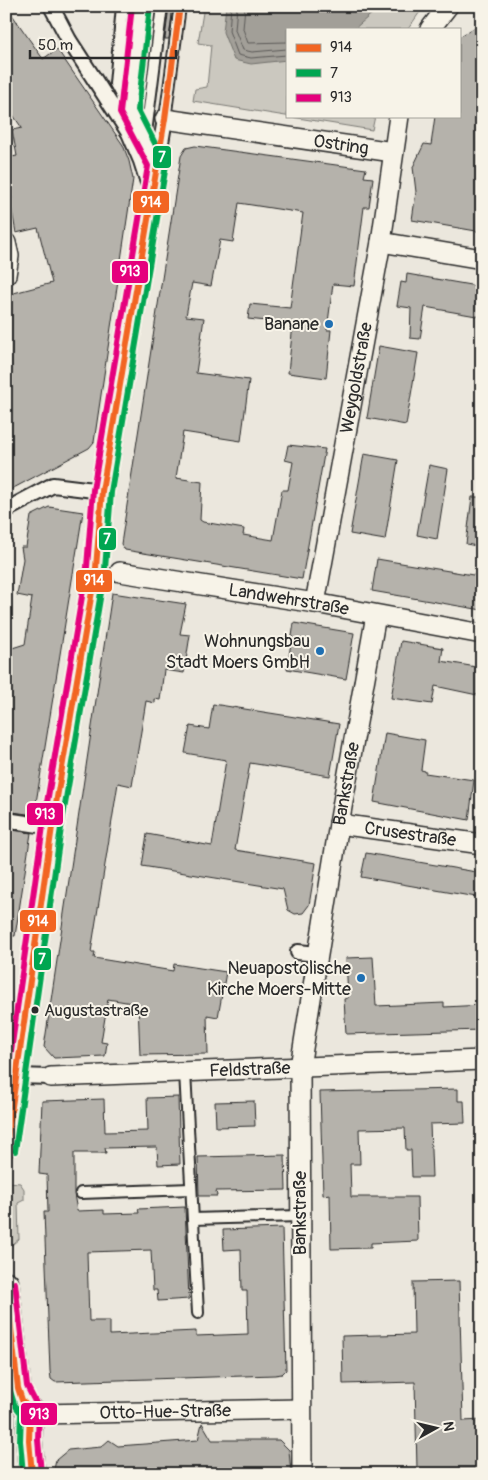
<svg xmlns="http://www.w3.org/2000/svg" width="488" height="1480" font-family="Pangolin,sans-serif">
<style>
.green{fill:#cbc8bf;stroke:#7b7a75}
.water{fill:#a29f98;stroke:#72716c}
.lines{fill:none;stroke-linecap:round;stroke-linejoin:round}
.shore{stroke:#5b5957;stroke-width:1}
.building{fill:#b5b2ab;stroke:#2b2b2b}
.service-casing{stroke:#2b2b2b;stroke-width:14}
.pedestrian-casing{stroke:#2b2b2b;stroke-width:18}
.minor-casing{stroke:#2b2b2b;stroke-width:22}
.tertiary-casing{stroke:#2b2b2b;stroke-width:28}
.service{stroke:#f7f3e8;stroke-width:10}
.pedestrian{stroke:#f7f3e8;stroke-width:14}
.minor{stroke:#f7f3e8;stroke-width:19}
.tertiary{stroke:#f7f3e8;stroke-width:24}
.bus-1-casing{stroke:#f7f3e8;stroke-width:10}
.bus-2-casing{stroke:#f7f3e8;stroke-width:10}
.bus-3-casing{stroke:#f7f3e8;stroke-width:10}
.bus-1{stroke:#f26522;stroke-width:6}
.bus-2{stroke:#00a651;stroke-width:6}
.bus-3{stroke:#e5007d;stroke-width:6}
.poi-dot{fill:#1f6fb2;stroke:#f7f3e8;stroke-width:2}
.bus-dot{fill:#2b2b2b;stroke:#f7f3e8;stroke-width:2}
.labels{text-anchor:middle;stroke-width:4;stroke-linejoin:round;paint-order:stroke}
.bus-label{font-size:17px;fill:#2b2b2b;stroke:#f7f3e8;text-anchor:start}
.street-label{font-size:18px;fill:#2b2b2b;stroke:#f7f3e8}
.poi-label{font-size:18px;fill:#2b2b2b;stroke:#f7f3e8;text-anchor:end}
.line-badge{stroke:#f7f3e8;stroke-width:2}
.badge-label{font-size:14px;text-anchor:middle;font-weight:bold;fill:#fff}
</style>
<rect width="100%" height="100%" fill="#ebe7dd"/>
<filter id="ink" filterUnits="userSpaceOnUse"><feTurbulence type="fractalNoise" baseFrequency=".02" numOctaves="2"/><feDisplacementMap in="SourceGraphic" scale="10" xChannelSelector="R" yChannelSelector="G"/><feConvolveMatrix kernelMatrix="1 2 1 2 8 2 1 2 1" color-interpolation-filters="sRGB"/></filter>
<g filter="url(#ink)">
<!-- green -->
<g class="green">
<polygon points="204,6 424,6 408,29 287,29 287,116 375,116 372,130 193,101 195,89 207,87 211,45 198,43"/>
<polygon points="8,1182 20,1183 24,1189 24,1200 18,1203 19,1239 8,1248 6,1241"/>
</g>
<!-- water -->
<polygon class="water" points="226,6 381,6 354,29 287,29 287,60 251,64 234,60 223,32"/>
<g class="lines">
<!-- shore -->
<g class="shore">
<polyline points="231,6 229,31 238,55 251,58 287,55"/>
<polyline points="237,6 235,30 243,50 252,52 287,49"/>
<polyline points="245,6 243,29 248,43 287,42"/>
</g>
</g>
<!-- building -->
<g class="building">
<polygon points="6,6 43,59 57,49 123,145 129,161 133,179 94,442 89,448 6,492 6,295 52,283 38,228 16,233 10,200 12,199 6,158 17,156 12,130 22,128 6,105"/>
<polygon points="148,6 155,6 151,37 144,37"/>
<polygon points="169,6 173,6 169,39 165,39"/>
<polygon points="482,23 482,232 412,220 416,192 413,167 424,144 431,145 435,116 459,116 459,37"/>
<polygon points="195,146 366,169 364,177 373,178 369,207 364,207 354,286 333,284 327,330 331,330 326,378 288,373 293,324 248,319 250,304 290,308 303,213 239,203 233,242 220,240 211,286 192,283 186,316 204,318 196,373 249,380 241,441 183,432 176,478 202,482 200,520 203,522 244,529 243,535 273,540 282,490 288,490 293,462 285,460 288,445 325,449 302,579 125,550 121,544 181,156 186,148"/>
<polygon points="407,274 482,287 482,317 425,307 420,339 410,338 411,308 397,306 401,282 406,283"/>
<polygon points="379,346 418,353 406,425 367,418"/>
<polygon points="364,454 398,460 385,540 350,534"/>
<polygon points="429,465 448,469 437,539 417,535"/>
<polygon points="472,497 482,497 482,547 466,544"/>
<polygon points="49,507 83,512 34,815 6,811 6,650 25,644 32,598 17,595 23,559 21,547 26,547 31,516"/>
<polygon points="377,559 479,576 482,578 482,610 372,591"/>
<polygon points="112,593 186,604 180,634 190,635 184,673 164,670 160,700 155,699 155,703 146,701 132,786 118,783 91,952 95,952 94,958 173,971 174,964 226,972 218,1017 207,1015 208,1054 140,1055 138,1004 108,999 101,1042 107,1043 105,1056 54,1058 44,1047"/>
<polygon points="294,623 354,633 346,679 287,669"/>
<polygon points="401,641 443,648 441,661 482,668 482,696 435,686 432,704 391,698"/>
<polygon points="213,704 339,724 330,776 250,763 235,850 316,863 309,905 303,913 295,914 288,910 283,889 142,866 147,834 212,846 226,760 185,753 190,726 209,729"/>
<polygon points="385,733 425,740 421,770 425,771 425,773 474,780 469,820 374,802"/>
<polygon points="6,829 31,833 15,936 6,936"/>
<polygon points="366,853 482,873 482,898 361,877"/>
<polygon points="373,957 376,1006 444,1003 444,1007 482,1005 482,1030 346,1034 344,999 348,998 346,958"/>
<polygon points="458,1089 458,1101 464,1101 465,1123 430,1124 432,1177 412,1177 411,1150 406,1150 405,1128 359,1129 360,1164 350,1164 351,1197 417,1197 418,1241 371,1243 371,1248 331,1249 330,1194 323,1195 320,1092"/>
<polygon points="178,1097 180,1164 158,1165 157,1147 105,1148 106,1153 74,1153 74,1194 77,1211 104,1210 104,1214 139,1213 138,1209 185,1207 189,1299 158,1301 157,1290 153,1290 151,1250 87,1252 89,1321 110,1321 110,1335 196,1331 196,1336 248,1334 247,1291 242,1291 241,1249 224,1250 223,1230 282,1228 286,1370 282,1374 275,1375 55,1382 51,1379 50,1371 44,1212 48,1212 47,1175 39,1174 42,1101 104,1099 105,1132 148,1131 147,1098"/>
<polygon points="254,1101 255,1126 216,1127 215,1102"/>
<polygon points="285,1155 286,1190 216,1191 217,1196 199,1196 198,1157"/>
<polygon points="459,1281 463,1421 482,1420 482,1468 417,1469 415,1382 343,1384 342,1336 414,1334 413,1282"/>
<polygon points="202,1423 212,1440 279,1440 289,1450 291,1474 53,1474 56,1460 68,1450 101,1447 109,1440 118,1446 198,1440"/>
</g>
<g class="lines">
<defs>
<g id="service">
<polyline points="122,6 115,84 157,164"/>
<polyline points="129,111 141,6"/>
<polyline points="165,119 180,6"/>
<polyline points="145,141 162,6"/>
<polyline points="185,1072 198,1313"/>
<polyline points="81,1193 191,1189"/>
<polyline points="193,1219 300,1216"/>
</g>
<g id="pedestrian">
<polyline points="51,6 69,40 129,133 141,161 151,192"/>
<polyline points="6,510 53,485 102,491"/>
<polyline points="6,820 52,827"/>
<polyline points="298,952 318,954"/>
<polyline points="18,1076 51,1077"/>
<polyline points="6,1150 52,827 96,568 102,491 165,119"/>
</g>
<g id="minor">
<polyline points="430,29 448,6"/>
<path id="s1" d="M165 119 393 152"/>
<polyline points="381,242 482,259"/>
<polyline points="6,243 9,256 6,275"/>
<path id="s2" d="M120 572 315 603 482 634"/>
<path id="s3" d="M315 603 381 242 399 116"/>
<path id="s4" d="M339 824 482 844"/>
<path id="s5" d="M51 1077 482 1060"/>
<path id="s6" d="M30 1410 39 1414 301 1409"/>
<path id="s7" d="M302 1474 300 1067 339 824 376 615"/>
</g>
<polyline id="tertiary" points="6,1284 18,1388 22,1400 30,1410 29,1440 32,1474"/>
</defs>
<!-- service casing -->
<use href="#service" class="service-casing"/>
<!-- pedestrian casing -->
<use href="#pedestrian" class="pedestrian-casing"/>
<!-- minor casing -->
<use href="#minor" class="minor-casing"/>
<!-- tertiary casing -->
<use href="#tertiary" class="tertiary-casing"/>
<!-- service -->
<use href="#service" class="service"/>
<!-- pedestrian -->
<use href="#pedestrian" class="pedestrian"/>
<!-- minor -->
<use href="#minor" class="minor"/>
<!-- tertiary -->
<use href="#tertiary" class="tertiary"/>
<defs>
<g id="bus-1">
<polyline points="6,1148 52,827 96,568 102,491 165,119 179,13"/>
<polyline points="6,1286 18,1388 22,1400 30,1410 29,1440 32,1474"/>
</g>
<g id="bus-2">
<polyline points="15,1151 61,828 105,569 111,492 166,165 138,110 150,7"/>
<polyline points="6,1363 10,1391 14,1404 21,1413 20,1441 23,1474"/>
</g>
<g id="bus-3">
<polyline points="6,1086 43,826 87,567 93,490 148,166 120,113 132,6"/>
<polyline points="15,1283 27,1386 39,1409 38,1440 41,1473"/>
</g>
</defs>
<!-- bus-1 casing -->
<use href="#bus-1" class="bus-1-casing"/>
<!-- bus-2 casing -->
<use href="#bus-2" class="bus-2-casing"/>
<!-- bus-3 casing -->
<use href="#bus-3" class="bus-3-casing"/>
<!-- bus-1 -->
<use href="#bus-1" class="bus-1"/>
<!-- bus-2 -->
<use href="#bus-2" class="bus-2"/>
<!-- bus-3 -->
<use href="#bus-3" class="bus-3"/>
</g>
</g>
<!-- markers -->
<g class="poi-dot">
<circle cx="329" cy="324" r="5"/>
<circle cx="320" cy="651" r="5"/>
<circle cx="361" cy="978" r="5"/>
</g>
<circle class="bus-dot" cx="35" cy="1010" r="4.5"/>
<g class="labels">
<!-- bus labels -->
<g class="bus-label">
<text x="44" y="1016">Augustastraße</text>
</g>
<!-- street labels -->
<g class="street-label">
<text dy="6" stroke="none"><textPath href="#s1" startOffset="178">Ostring</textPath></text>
<text dy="6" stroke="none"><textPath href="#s3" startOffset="229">Weygoldstraße</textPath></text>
<text dy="6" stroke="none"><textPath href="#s2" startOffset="171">Landwehrstraße</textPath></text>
<text dy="6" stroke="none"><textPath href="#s7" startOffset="694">Bankstraße</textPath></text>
<text dy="6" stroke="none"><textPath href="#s4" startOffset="72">Crusestraße</textPath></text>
<text dy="6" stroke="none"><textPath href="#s5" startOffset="199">Feldstraße</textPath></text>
<text transform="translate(300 1213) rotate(-90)" y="6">Bankstraße</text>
<text dy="6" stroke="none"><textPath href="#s6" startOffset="136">Otto-Hue-Straße</textPath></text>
</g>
<!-- poi labels -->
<g class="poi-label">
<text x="319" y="330">Banane</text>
<text x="310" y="647">Wohnungsbau<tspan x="310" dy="21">Stadt Moers GmbH</tspan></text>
<text x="351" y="974">Neuapostolische<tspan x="351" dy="21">Kirche Moers-Mitte</tspan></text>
</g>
</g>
<g class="line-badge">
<rect x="152" y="145" width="20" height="24" rx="5" fill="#00a651"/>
<rect x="132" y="190" width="38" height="24" rx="5" fill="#f26522"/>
<rect x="111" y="260" width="38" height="24" rx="5" fill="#e5007d"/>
<rect x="98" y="527" width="19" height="24" rx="5" fill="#00a651"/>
<rect x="75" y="569" width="38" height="24" rx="5" fill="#f26522"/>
<rect x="26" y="802" width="38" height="24" rx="5" fill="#e5007d"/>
<rect x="19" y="909" width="38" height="24" rx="5" fill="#f26522"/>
<rect x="33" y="947" width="19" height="24" rx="5" fill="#00a651"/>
<rect x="20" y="1402" width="38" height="24" rx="5" fill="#e5007d"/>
</g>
<g class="badge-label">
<text x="162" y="162">7</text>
<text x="151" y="207">914</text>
<text x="130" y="276">913</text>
<text x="107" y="544">7</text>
<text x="94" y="585">914</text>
<text x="45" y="819">913</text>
<text x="38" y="926">914</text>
<text x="42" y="964">7</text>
<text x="39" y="1419">913</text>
</g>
<!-- margin -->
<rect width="488" height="1480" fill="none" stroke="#f7f3e8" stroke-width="25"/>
<rect x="12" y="12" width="463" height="1455" fill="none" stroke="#2b2b2b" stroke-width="2" filter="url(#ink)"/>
<!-- legend -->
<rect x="286" y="28" width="175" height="90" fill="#f7f3e8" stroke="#a5a39c"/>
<rect x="296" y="44" width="25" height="8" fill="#f26522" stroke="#a5a39c"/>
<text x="330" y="52" font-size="15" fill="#2b2b2b">914</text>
<rect x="296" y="69" width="25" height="8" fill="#00a651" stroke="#a5a39c"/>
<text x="330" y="78" font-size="15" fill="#2b2b2b">7</text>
<rect x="296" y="94" width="25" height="8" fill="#e5007d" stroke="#a5a39c"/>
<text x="330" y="102" font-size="15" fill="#2b2b2b">913</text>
<!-- north arrow -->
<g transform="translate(436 1428) rotate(82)" stroke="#f7f3e8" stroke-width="4" paint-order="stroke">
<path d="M0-4L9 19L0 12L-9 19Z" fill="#2b2b2b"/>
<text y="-8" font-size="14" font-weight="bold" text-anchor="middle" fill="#2b2b2b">N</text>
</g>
<!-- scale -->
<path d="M30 50v8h146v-8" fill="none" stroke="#2b2b2b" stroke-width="2.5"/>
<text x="38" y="50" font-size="15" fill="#2b2b2b" stroke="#f7f3e8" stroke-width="4" paint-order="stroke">50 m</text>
</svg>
